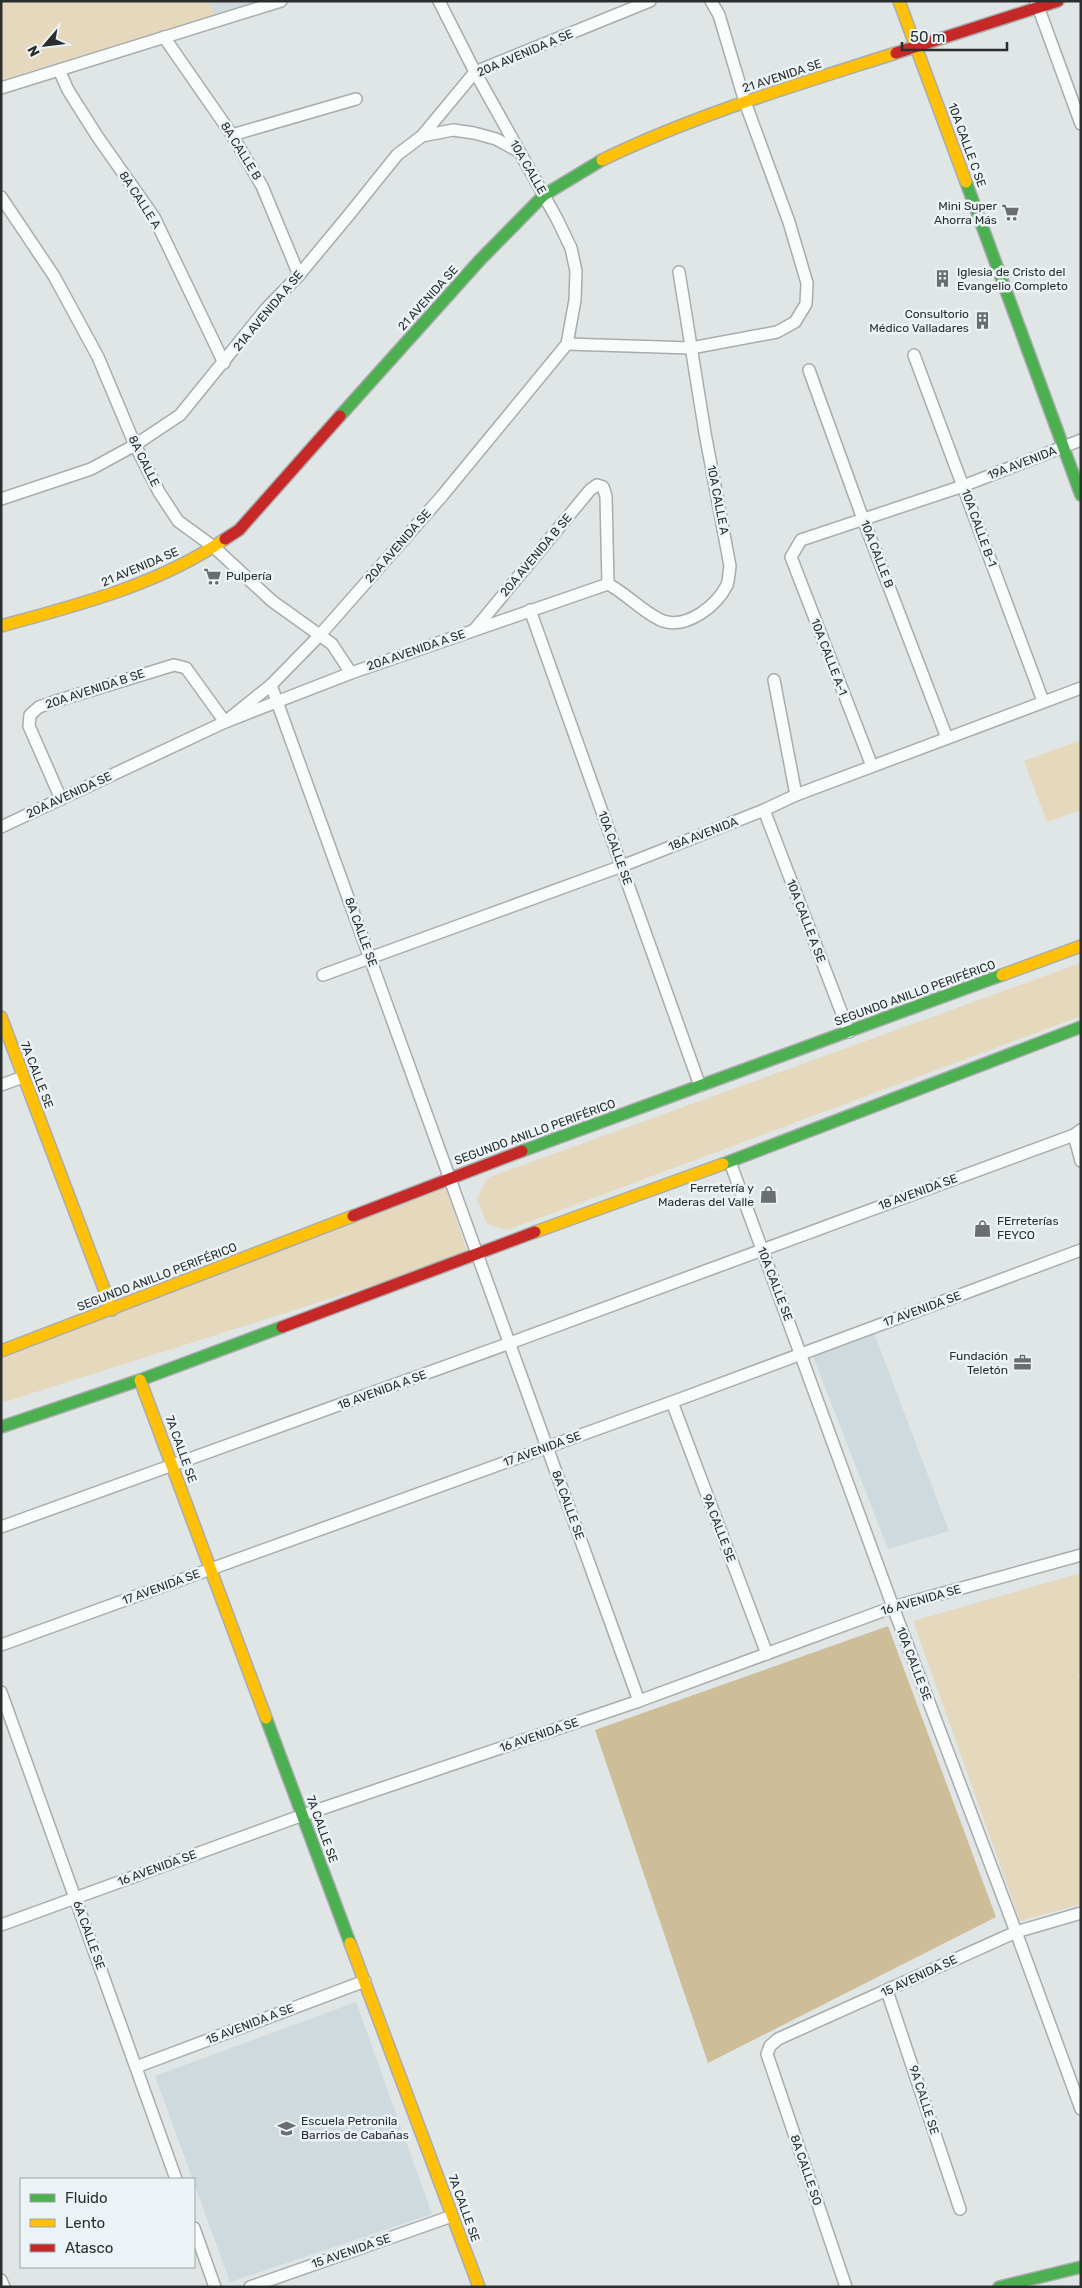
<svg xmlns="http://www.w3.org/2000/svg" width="1082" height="2288" font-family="Rubik,sans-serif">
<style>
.built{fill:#cedadd}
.green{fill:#e5d8bc}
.forest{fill:#cebd99}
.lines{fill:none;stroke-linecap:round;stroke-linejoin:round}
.street-casing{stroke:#a8acad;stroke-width:14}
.fast-casing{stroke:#a8acad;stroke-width:14}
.slow-casing{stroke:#a8acad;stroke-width:14}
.jam-casing{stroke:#a8acad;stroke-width:14}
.street{stroke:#fafbfb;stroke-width:11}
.fast{stroke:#4caf50;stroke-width:11}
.slow{stroke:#ffc107;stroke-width:11}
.jam{stroke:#c62828;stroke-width:11}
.labels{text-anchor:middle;stroke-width:5;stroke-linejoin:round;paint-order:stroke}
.street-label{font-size:12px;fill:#2b2e2f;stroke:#ebf3f6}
.poi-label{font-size:12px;fill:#2b2e2f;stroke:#ebf3f6;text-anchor:end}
</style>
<rect width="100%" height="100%" fill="#e0e5e6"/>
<!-- built -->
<g class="built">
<polygon points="209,1 260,1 215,15"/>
<polygon points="874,1333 949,1531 888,1549 813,1356"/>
<polygon points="356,2002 432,2214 230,2282 155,2076"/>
</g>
<!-- green -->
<g class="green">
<polygon points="1,1 209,1 215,15 1,80"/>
<polygon points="1081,740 1081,810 1047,822 1024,761"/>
<polygon points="1081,963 1081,1016 507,1230 487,1224 477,1199 487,1178"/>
<polygon points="446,1188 468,1255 1,1403 1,1356"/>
<polygon points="1081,1573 1081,1674 1078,1674 1081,1690 1081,1904 1020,1921 913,1621"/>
</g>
<!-- forest -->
<polygon class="forest" points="888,1626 996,1917 708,2063 595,1730"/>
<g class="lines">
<defs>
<g id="street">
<polyline points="1036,1 1081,124"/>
<polyline points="164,37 232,135 262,186 299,275"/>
<polyline points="59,70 68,90 97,136 154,217 224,363"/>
<polyline points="1,88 281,1"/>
<polyline points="232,135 356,99"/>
<polyline points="422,136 475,72 650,1"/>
<polyline points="1,197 54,276 98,357 135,445 159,492 178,521 215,548 272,601 332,644 351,673"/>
<polyline points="567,344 691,348 777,332 795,322 806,304 807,283 789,222 745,102 719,15 711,1"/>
<polyline points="914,355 1043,701"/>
<polyline points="809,370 863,519 947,738"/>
<polyline points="1,499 91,469 135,445 180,415 266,309 299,275 348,216 397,155 422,136 453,130 474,133 496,139 518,151"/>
<path d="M608 584C627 594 645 614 663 621 688 629 717 605 727 585 729 579 729 572 730 566L705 433 679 272"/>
<polyline points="530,610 700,1086"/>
<polyline points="475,629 590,490 597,485 603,487 606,496 608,584"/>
<polyline points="774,680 796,795"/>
<polyline points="271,685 639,1701"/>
<polyline points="872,766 791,557 801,540 963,486 1081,440"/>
<polyline points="61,799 29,726 30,715 39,707 53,702 174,665 186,668 225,722 351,673 608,584"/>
<polyline points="764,810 849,1032"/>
<polyline points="1,827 225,722 271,685 319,636 442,496 567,344 575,300 576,271 571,248 557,219 475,72 439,1"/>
<polyline points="323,975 622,866 764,810 796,795 1081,688"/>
<polyline points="1,1085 23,1077"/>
<polyline points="1074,1135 1081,1161"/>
<polyline points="730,1162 893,1607 1016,1932 1081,2109"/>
<polyline points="672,1402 767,1654"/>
<polyline points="1,1527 510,1343 1074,1135 1081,1130"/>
<polyline points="1,1645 672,1402 1081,1250"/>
<polyline points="1,1692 176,2179"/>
<polyline points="1,1925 303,1815 639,1701 893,1607 1081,1555"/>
<polyline points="887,1991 960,2209"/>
<polyline points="136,2067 365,1981"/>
<polyline points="194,2228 215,2287"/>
<polyline points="1,2280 4,2287"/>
<polyline points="250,2287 452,2216"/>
<polyline points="846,2287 767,2054 770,2046 778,2039 1016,1932 1081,1913"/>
</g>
<g id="fast">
<polyline points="966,182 1081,495"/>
<polyline points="340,416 480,260 544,195 602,160"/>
<polyline points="522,1151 1002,975"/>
<polyline points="723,1164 1081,1027"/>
<polyline points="1,1427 140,1380 282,1327"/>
<polyline points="266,1718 350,1943"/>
<polyline points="999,2287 1081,2267"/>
</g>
<g id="slow">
<polyline points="899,1 966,182"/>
<path d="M602 160C697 114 796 85 896 53"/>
<path d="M1 626C78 605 158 585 225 539"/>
<polyline points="1002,975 1081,946"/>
<polyline points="1,1017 112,1310"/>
<polyline points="535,1232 723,1164"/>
<polyline points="1,1351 353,1216"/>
<polyline points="140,1380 266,1718"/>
<polyline points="350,1943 479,2287"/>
</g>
<g id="jam">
<polyline points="896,53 1058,1"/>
<polyline points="225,539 239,530 340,416"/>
<polyline points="353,1216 522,1151"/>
<polyline points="282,1327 535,1232"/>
</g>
</defs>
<!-- street casing -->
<use href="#street" class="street-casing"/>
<!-- fast casing -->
<use href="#fast" class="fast-casing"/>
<!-- slow casing -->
<use href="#slow" class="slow-casing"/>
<!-- jam casing -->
<use href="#jam" class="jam-casing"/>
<!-- street -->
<use href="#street" class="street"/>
<!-- fast -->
<use href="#fast" class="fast"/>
<!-- slow -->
<use href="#slow" class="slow"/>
<!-- jam -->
<use href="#jam" class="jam"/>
</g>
<!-- icons -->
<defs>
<symbol id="supermarket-bare" viewBox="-9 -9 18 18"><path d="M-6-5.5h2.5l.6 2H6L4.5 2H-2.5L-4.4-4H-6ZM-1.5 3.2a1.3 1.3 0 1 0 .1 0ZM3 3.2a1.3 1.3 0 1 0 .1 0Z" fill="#6a6e6f" stroke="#ebf3f6" stroke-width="2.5" paint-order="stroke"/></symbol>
<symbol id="building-bare" viewBox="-9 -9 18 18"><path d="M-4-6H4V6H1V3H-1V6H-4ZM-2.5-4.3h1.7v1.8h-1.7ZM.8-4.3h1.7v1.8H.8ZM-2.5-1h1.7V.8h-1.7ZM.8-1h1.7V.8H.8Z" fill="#6a6e6f" stroke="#ebf3f6" stroke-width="2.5" paint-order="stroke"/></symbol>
<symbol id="shop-bare" viewBox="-9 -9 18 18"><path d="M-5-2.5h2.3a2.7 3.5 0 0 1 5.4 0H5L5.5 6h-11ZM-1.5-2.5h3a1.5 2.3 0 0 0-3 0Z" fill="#6a6e6f" stroke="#ebf3f6" stroke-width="2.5" paint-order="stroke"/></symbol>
<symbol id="office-bare" viewBox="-9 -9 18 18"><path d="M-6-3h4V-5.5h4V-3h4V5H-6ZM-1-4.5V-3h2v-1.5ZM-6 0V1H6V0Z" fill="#6a6e6f" stroke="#ebf3f6" stroke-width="2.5" paint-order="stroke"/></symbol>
<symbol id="school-bare" viewBox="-9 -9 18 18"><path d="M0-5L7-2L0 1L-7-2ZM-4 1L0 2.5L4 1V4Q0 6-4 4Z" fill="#6a6e6f" stroke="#ebf3f6" stroke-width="2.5" paint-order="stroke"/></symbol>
</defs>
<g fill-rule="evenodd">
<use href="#supermarket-bare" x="998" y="200" width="25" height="25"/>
<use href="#building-bare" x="930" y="266" width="25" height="25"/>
<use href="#building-bare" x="970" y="308" width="25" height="25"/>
<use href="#supermarket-bare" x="200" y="564" width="25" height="25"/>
<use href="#shop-bare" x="756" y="1182" width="25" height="25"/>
<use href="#shop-bare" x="970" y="1216" width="25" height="25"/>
<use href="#office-bare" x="1010" y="1350" width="25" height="25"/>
<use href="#school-bare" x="274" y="2116" width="25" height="25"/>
</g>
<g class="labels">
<!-- street labels -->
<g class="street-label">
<text transform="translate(525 53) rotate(-23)" y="4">20A AVENIDA A SE</text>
<text transform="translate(782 76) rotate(-18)" y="4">21 AVENIDA SE</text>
<text transform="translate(967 145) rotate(70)" y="4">10A CALLE C SE</text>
<text transform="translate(241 151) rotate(58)" y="4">8A CALLE B</text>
<text transform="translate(528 167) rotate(60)" y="4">10A CALLE</text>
<text transform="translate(140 200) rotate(57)" y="4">8A CALLE A</text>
<text transform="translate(428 298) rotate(-48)" y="4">21 AVENIDA SE</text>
<text transform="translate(268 311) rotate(-50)" y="4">21A AVENIDA A SE</text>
<text transform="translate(144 461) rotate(64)" y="4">8A CALLE</text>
<text transform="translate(1022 463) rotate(-21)" y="4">19A AVENIDA</text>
<text transform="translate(718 500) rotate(79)" y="4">10A CALLE A</text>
<text transform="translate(979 528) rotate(70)" y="4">10A CALLE B-1</text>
<text transform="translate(398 546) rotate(-49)" y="4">20A AVENIDA SE</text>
<text transform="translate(877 554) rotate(69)" y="4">10A CALLE B</text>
<text transform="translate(536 555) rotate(-50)" y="4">20A AVENIDA B SE</text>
<text transform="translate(140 567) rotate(-23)" y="4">21 AVENIDA SE</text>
<text transform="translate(416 650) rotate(-19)" y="4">20A AVENIDA A SE</text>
<text transform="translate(829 657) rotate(69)" y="4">10A CALLE A-1</text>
<text transform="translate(95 689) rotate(-18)" y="4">20A AVENIDA B SE</text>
<text transform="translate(69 795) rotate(-25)" y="4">20A AVENIDA SE</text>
<text transform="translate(703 834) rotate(-21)" y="4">18A AVENIDA</text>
<text transform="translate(615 848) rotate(70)" y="4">10A CALLE SE</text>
<text transform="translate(806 921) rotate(69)" y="4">10A CALLE A SE</text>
<text transform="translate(361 932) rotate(70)" y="4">8A CALLE SE</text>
<text transform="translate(915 993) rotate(-20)" y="4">SEGUNDO ANILLO PERIFÉRICO</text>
<text transform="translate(37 1075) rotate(69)" y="4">7A CALLE SE</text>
<text transform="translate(535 1132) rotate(-20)" y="4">SEGUNDO ANILLO PERIFÉRICO</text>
<text transform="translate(918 1192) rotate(-20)" y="4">18 AVENIDA SE</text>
<text transform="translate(157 1277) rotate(-21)" y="4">SEGUNDO ANILLO PERIFÉRICO</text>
<text transform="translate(775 1284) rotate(69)" y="4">10A CALLE SE</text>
<text transform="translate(922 1309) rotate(-20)" y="4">17 AVENIDA SE</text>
<text transform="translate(382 1390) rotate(-20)" y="4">18 AVENIDA A SE</text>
<text transform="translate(181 1449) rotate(70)" y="4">7A CALLE SE</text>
<text transform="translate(542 1449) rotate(-20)" y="4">17 AVENIDA SE</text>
<text transform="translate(568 1505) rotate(70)" y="4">8A CALLE SE</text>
<text transform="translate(719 1528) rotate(69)" y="4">9A CALLE SE</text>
<text transform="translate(161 1587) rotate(-20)" y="4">17 AVENIDA SE</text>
<text transform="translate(921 1600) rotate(-16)" y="4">16 AVENIDA SE</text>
<text transform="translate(914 1664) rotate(69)" y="4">10A CALLE SE</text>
<text transform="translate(539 1735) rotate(-19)" y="4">16 AVENIDA SE</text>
<text transform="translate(322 1829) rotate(70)" y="4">7A CALLE SE</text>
<text transform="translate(157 1868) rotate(-20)" y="4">16 AVENIDA SE</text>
<text transform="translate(89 1935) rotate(70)" y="4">6A CALLE SE</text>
<text transform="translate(919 1976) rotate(-25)" y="4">15 AVENIDA SE</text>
<text transform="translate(250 2024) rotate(-21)" y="4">15 AVENIDA A SE</text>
<text transform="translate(924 2100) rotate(72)" y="4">9A CALLE SE</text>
<text transform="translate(806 2170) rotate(71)" y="4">8A CALLE SO</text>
<text transform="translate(464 2208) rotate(70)" y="4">7A CALLE SE</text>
<text transform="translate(351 2251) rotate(-19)" y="4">15 AVENIDA SE</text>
</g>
<!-- poi labels -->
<g class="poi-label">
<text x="997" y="210">Mini Super<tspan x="997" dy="14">Ahorra Más</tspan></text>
<text x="957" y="276" text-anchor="start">Iglesia de Cristo del<tspan x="957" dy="14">Evangelio Completo</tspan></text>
<text x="969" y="318">Consultorio<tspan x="969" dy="14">Médico Valladares</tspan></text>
<text x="226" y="580" text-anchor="start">Pulpería</text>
<text x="754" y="1192">Ferretería y<tspan x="754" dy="14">Maderas del Valle</tspan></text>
<text x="997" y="1225" text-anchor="start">FErreterías<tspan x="997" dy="14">FEYCO</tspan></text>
<text x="1008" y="1360">Fundación<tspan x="1008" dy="14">Teletón</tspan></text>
<text x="301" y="2125" text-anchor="start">Escuela Petronila<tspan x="301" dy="14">Barrios de Cabañas</tspan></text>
</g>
</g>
<!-- border -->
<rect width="1082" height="2288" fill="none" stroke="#2b2e2f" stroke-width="5"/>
<!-- legend -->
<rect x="20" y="2178" width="175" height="90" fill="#ebf3f6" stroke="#9ea4a6"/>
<rect x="30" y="2194" width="25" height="8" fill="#4caf50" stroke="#9ea4a6"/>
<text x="65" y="2203" font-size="15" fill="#2b2e2f">Fluido</text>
<rect x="30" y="2219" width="25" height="8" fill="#ffc107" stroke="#9ea4a6"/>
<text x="65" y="2228" font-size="15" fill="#2b2e2f">Lento</text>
<rect x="30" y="2244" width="25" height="8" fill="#c62828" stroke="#9ea4a6"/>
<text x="65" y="2253" font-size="15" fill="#2b2e2f">Atasco</text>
<!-- north arrow -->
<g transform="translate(45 45) rotate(242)" stroke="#ebf3f6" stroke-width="4" paint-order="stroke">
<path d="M0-4L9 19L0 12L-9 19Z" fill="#2b2e2f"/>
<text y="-8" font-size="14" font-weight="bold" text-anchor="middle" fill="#2b2e2f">N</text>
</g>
<!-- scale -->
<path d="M902 42v8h105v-8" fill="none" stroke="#2b2e2f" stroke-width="2.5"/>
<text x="910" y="42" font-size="15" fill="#2b2e2f" stroke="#ebf3f6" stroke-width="4" paint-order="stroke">50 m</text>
</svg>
